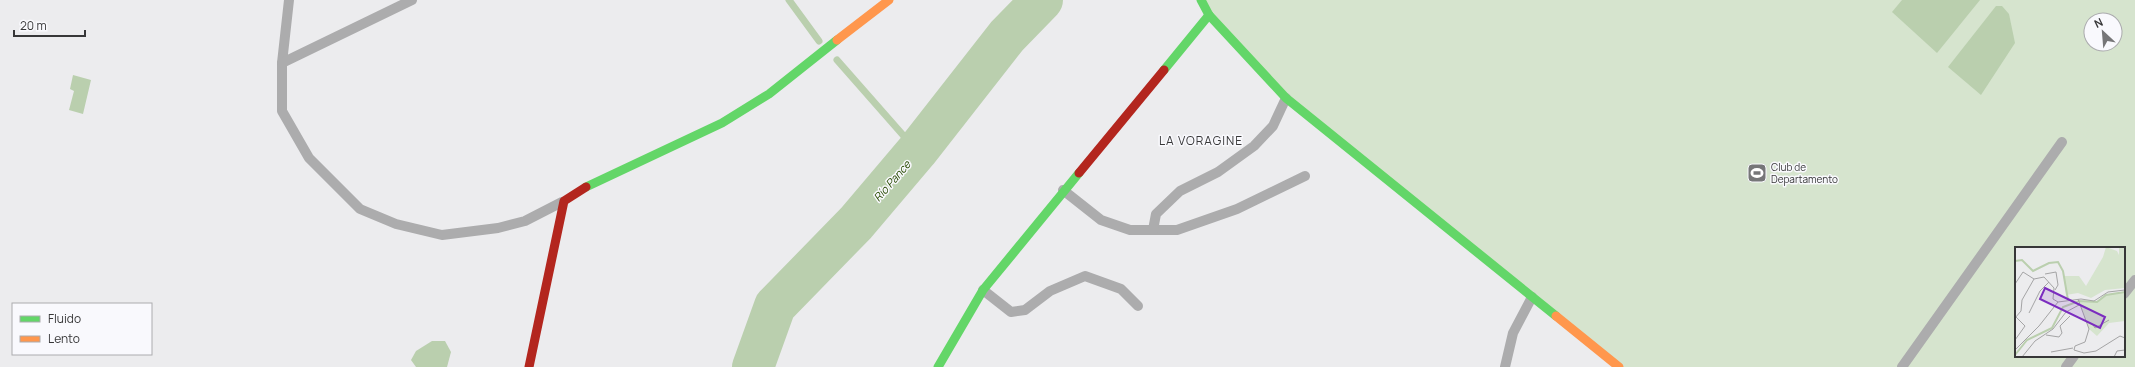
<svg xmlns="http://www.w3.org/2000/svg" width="2135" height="367" font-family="Manrope,sans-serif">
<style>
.green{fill:#d6e4ce;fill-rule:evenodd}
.water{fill:#bacfae}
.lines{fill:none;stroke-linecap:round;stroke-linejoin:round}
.stream{stroke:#bacfae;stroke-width:7}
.river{stroke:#bacfae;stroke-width:42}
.lane{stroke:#acacad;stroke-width:10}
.fast{stroke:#63d668;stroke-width:9}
.slow{stroke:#ff974d;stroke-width:9}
.jam{stroke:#b3261e;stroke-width:9}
.labels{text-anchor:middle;stroke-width:3;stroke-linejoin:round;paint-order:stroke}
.poi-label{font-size:10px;fill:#373738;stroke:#f9f9fd;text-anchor:start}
.water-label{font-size:11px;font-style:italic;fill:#284b02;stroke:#f9f9fd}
.quarter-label{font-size:12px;letter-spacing:1px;fill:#373738;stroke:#f9f9fd}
.inset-river{fill:none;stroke:#bacfae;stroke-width:2}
.inset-road{fill:none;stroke:#a4a4a5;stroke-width:1}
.view{fill:#7b2cbf;fill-opacity:0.15;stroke:#7b2cbf;stroke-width:2}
.inset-edge{fill:none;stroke:#373738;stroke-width:2}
</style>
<rect width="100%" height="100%" fill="#ececee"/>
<!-- green -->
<path class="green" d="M1201 0H2135V367H1619L1286 98ZM2091 20H2115V44H2091ZM2016 248H2124V356H2016Z"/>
<!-- water -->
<g class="water">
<polygon points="1902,0 1980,0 1937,53 1892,12"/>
<polygon points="1996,6 2002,6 2009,14 2015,43 1981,95 1948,67"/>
<polygon points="73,75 91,80 83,114 69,110 74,91 70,89"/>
<polygon points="432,341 445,341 451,352 447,367 416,367 411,360 416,351"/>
</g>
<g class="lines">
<!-- stream -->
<g class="stream">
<polyline points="789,0 819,41"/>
<polyline points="837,60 917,151"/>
</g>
<!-- river -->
<polyline class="river" points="753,367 775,306 856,223 917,151 1007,36 1042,0"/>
<!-- lane -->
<g class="lane">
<polyline points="289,0 282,63 282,111 309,158 360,209 396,224 442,235 498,228 525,221 562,202"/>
<polyline points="282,63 412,0"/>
<polyline points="1063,190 1101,220 1130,230 1177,230 1237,209 1305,176"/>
<polyline points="1153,230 1156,214 1180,191 1218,172 1254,146 1273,126 1286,98"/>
<polyline points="983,290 1011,312 1025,310 1050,291 1085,276 1121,289 1138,306"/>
<polyline points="2124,294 2135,280"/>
<polyline points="1505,367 1513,333 1532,297"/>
<polyline points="1902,367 2062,142"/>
<polyline points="2066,367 2074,356"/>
</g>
<!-- fast -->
<g class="fast">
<polyline points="1201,0 1209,15 1286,98 1556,316"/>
<polyline points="1164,70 1209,15"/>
<polyline points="586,187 722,123 769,94 837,40"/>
<polyline points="938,367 983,290 1079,173"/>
</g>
<!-- slow -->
<g class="slow">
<polyline points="837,40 889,0"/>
<polyline points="1556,316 1619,367"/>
</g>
<!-- jam -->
<g class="jam">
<polyline points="1079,173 1164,70"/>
<polyline points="529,367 564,201 586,187"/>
</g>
</g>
<!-- icons -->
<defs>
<symbol id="stadium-square" viewBox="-11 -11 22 22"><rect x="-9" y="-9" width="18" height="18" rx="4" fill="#767678" stroke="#f9f9fd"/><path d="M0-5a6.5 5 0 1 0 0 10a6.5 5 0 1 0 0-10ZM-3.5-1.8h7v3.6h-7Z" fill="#fff"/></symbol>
</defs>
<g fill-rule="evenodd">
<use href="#stadium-square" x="1746" y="162" width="22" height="22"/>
</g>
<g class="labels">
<!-- poi labels -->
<g class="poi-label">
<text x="1771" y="171">Club de<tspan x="1771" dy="12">Departamento</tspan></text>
</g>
<!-- water labels -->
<g class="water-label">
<text transform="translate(892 181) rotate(-49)" y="4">Río Pance</text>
</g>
<!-- quarter labels -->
<g class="quarter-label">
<text x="1201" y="145">LA VORAGINE</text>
</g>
</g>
<!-- overview -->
<g transform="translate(2015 247)">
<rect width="110" height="110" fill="#ececee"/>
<path d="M91 0 102 4 104 8V0H110V41L90 43 76 51 63 46 51 48 49 29H64L71 39 88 10ZM110 45V74L94 76 82 89 74 82 64 54 82 55 91 48Z" fill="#d6e4ce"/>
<path class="inset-river" d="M0 14 7 13 18 24 34 16 43 15 48 24 53 53M0 108 12 93 37 81 48 60 64 54 82 55 91 48 110 45"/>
<path class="inset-road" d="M30 27 41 25 43 38 40 43M0 37 8 25 19 32M63 52 74 82 70 95 60 99 59 103 69 106 81 104 105 89 110 91M14 66 25 44 34 35M0 71 6 64 7 53 19 32 29 30 39 41 38 52 43 55M78 78 80 81 94 73M31 88 44 90 47 86 45 79 55 69M0 93 10 79 1 70M0 103 24 79 43 55 66 52 79 54 93 45 110 43M36 105 58 101M7 110 20 94 38 82 51 65 64 58M99 110 102 104 110 103"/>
<path class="view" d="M30 41 90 70 85 81 25 52Z"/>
<rect width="110" height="110" class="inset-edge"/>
</g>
<!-- legend -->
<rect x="12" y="303" width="140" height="52" fill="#f9f9fd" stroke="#ababae"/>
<rect x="20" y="316" width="20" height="6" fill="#63d668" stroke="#ababae"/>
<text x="48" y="323" font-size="12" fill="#373738">Fluido</text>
<rect x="20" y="336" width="20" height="6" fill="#ff974d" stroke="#ababae"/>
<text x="48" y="343" font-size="12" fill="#373738">Lento</text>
<!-- north arrow -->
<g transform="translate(2103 32) rotate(334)"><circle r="19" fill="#f9f9fd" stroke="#ababae"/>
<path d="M0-3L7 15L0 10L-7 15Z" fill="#767678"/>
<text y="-6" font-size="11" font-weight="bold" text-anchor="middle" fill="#373738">N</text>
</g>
<!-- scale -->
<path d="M14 30v6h71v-6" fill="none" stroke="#373738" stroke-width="2"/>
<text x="20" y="30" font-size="12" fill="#373738" stroke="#f9f9fd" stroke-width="3" paint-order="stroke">20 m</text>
</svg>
